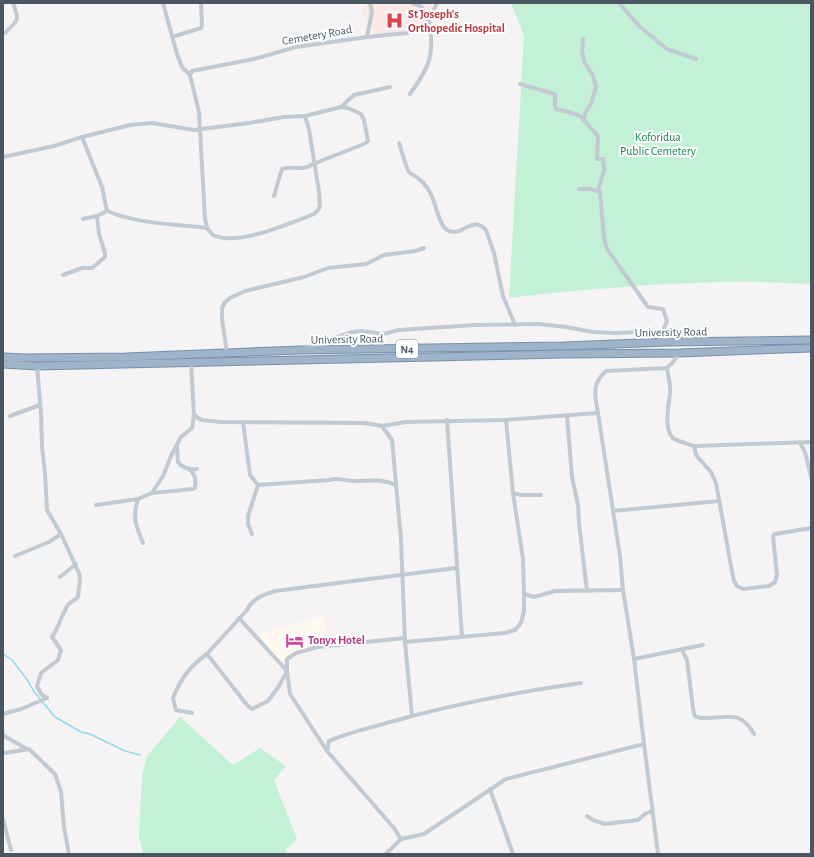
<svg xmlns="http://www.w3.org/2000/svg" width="814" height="857" font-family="'Alegreya Sans',sans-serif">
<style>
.commercial{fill:#fdf9ef}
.medical{fill:#fce8e6}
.green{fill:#c3f1d5}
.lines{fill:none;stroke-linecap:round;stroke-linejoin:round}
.stream{stroke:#90daee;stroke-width:1.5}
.trunk-casing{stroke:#7690ad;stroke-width:9}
.minor{stroke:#c1cad2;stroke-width:4}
.trunk{stroke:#9fb4c9;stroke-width:7}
.labels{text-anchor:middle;stroke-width:4;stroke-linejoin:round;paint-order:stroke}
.shield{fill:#fff;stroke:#808990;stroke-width:1}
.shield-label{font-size:11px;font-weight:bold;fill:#4a5661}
.health-label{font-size:12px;font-weight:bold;fill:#be3a42;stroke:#fff;text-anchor:start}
.street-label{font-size:12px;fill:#4a5661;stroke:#fff}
.park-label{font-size:12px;fill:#17864f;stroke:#fff}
.hotel-label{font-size:12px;font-weight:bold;fill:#b23c85;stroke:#fff;text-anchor:start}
</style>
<rect width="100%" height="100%" fill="#f5f3f3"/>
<!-- commercial -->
<polygon class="commercial" points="323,616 329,646 309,650 278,661 258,634"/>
<!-- medical -->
<polygon class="medical" points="368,3 432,3 422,24 400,32 375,34 361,10"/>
<!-- green -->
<g class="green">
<path d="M511 3H811V284C782 283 752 281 722 282 651 284 580 289 509 298L524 36Z"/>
<polygon points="180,717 233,765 260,748 286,766 274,780 297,839 285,850 288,854 143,854 139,836 142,776 147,756"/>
</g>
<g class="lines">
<!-- stream -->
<polyline class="stream" points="3,654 12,660 26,678 35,693 55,717 81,732 90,734 125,751 140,755"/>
<defs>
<g id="trunk">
<polyline points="3,357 25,358 126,357 300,350 564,346 667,342 811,340"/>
<polyline points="3,364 37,366 123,364 563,354 679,353 811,348"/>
</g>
</defs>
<!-- trunk casing -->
<use href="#trunk" class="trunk-casing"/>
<!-- minor -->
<g class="minor">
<polyline points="412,3 422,7"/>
<polyline points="619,3 640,27 667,49 696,59"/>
<path d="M5 33C18 19 20 22 13 3"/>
<polyline points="172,37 201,28 202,25 201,3"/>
<polyline points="367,37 372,12 370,3"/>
<polyline points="583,39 582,51 584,61 593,76 596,87 591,104 585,113 584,120"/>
<polyline points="190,75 192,71 254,59 296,47 367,37 407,33 424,26 429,20 437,3"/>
<polyline points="520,84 555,94 555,105 556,109 569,112 580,116 598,136 597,159 603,159 604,170 598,191"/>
<path d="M410 94C430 66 435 55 429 20"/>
<polyline points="341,107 354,95 390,87"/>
<path d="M82 137 102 187 107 211C138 224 174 224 207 228L205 219 199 112 190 75 182 67 177 54 163 3"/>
<path d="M399 143C402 151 405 165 409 172 412 175 416 176 419 179 425 183 431 193 433 199 436 207 440 226 447 230 461 239 472 214 486 230L494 253 503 296 515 325"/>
<path d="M3 157 54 146 82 137 130 125 152 123 194 130 249 123 284 117 305 116 309 129 319 192 320 206 318 210 314 214C290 223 237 247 213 235 211 233 209 230 207 228"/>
<polyline points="579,189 591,189 600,192 604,238 607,249 648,307 663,309 667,321 663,331 667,342"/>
<path d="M274 196 280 175 282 169C295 165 301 172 313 164L364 144 368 141 364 120 361 114 348 108 341 107 305 116"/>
<polyline points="83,219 97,216 107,211"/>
<polyline points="63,275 82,268 92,268 105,257 105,253 99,234 97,216"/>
<polyline points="304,349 352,332 362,331 383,334 399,330 475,325 539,324 566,327 593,332 615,333 663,331"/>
<polyline points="227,353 222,319 222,308 225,302 230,298 245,291 304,277 328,268 366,264 384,255 415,251 424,248"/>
<polyline points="191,363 194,415 201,420 221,422 365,423 382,426 406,422 506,420 598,413 620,556 623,590 634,659 644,744 658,854"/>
<path d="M37 366 41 413 42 446 45 473 47 510 61 534 79 573 80 579 78 597C75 600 70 602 68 605 61 615 59 628 52 637L61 650 58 660 41 673 37 686 41 694 47 698"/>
<path d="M667 368C668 376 671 385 670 393 669 405 663 428 673 438 676 441 689 444 694 446L696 455 711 472 716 483 731 566 734 581 737 586 743 589 769 586 775 582 777 575 773 536 775 534 811 528"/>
<path d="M598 413C595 396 591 384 606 371L667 368 674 361 679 353"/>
<polyline points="10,416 40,405"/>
<polyline points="567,416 572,477 578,505 579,523 587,591"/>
<polyline points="447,420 462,637"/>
<path d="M243 422 250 475 258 485 329 480C338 477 345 481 354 481 370 481 382 478 396 485"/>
<polyline points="382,426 392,440 401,539 405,642 412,716"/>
<polyline points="800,443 805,452 811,477"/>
<polyline points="694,446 811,442"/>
<path d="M177 447 178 462C183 468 189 470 197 469"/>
<path d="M152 493 193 489 195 488C196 481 196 475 190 470"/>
<polyline points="513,493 521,495 541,495"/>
<polyline points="96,505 138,499"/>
<polyline points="613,511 719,501"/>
<polyline points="252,534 248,524 248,516 258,485"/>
<path d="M143 543C136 526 132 517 138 499L152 493 163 476 171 456 181 437 192 428 194 415"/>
<polyline points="15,556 49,542 61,534"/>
<polyline points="60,577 76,564"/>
<polyline points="524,594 534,597 555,591 623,590"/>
<polyline points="239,618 287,671"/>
<polyline points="405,642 505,633 515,630 521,623 524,611 524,594 523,559 513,493 506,420"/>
<path d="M682 650 687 660 693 708 694 714 696 717C720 723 737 704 754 734"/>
<polyline points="634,659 703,645"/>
<path d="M287 671 279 686 268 701 252 709 247 705 207 654 247 610C253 598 263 595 275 591L456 568"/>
<path d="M192 713 176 710 173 698C181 678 190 666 207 654"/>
<polyline points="3,714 21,709 47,698"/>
<polyline points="3,734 4,736 27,749"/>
<polyline points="327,751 290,694 287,671 287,659 296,653 318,647 405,638"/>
<polyline points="3,752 5,753 29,749 55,774 61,792 64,827 69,854"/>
<polyline points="490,789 513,854"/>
<polyline points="587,816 593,820 605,824 638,820 645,814 652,811"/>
<polyline points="3,819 11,850"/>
<polyline points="401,839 424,834 506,779 644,744"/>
<path d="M386 854 401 839 394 828 327 751 329 741C349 732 370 728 390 722 453 704 517 692 581 683"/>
</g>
<!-- trunk -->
<use href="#trunk" class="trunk"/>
</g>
<!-- icons -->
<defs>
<symbol id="hospital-bare" viewBox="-9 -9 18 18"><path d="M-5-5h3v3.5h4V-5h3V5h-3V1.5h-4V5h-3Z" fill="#e0444e" stroke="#fff" stroke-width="2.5" paint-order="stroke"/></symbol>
<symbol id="hotel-bare" viewBox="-9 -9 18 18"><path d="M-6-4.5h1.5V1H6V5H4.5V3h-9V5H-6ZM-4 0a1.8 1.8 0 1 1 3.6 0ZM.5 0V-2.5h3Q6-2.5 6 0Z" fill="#d1479c" stroke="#fff" stroke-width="2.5" paint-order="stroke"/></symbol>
</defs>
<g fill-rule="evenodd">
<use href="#hospital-bare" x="382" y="8" width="25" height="25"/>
<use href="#hotel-bare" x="282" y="628" width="25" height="25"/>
</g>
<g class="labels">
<!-- shield labels -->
<rect class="shield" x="396" y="340" width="22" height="18" rx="3"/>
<g class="shield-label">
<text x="407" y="353">N4</text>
</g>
<!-- health labels -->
<g class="health-label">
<text x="408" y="18">St Joseph's<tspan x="408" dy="14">Orthopedic Hospital</tspan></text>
</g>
<!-- street labels -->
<g class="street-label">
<text transform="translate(317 35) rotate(-10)" y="4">Cemetery Road</text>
<text transform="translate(671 332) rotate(-1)" y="4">University Road</text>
<text transform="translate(347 339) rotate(-1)" y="4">University Road</text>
</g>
<!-- park labels -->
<g class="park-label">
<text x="658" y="141">Koforidua<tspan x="658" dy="14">Public Cemetery</tspan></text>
</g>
<!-- hotel labels -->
<g class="hotel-label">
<text x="308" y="644">Tonyx Hotel</text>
</g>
</g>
<!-- border -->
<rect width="814" height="857" fill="none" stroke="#4a5661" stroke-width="8"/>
</svg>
